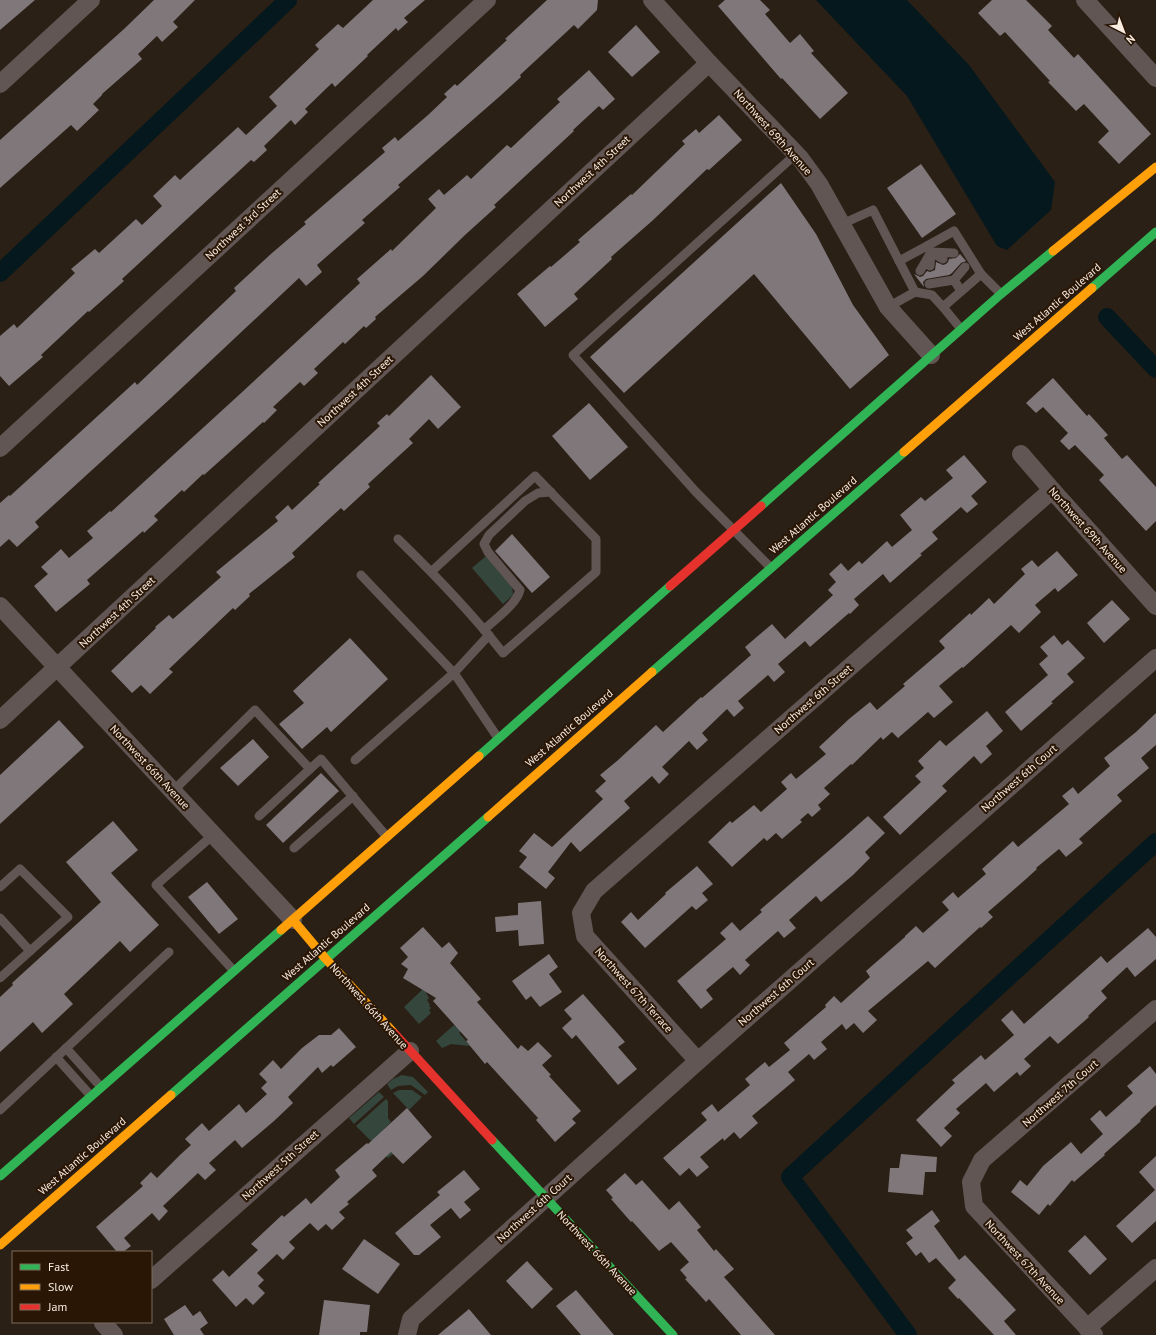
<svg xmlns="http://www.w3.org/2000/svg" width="1156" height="1335" font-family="'PT Sans',sans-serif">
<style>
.green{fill:#35463c}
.water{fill:#04181d}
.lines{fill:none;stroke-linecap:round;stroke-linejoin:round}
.canal{stroke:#04181d;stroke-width:18}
.building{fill:#7f777a}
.lane{stroke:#625654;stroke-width:9}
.street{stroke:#625654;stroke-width:18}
.fast{stroke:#30b455;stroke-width:9}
.slow{stroke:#ff9f0a;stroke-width:9}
.jam{stroke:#e5322d;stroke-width:9}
.labels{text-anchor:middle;stroke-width:4;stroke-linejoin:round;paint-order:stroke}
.street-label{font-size:11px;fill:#f9ece1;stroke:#291605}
</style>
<rect width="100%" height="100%" fill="#2b2016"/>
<!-- green -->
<g class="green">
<polygon points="486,556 512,586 513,595 503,604 472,568"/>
<polygon points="441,972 445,976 426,993 429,998 427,1000 430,1005 429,1006 431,1008 429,1010 431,1013 419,1024 404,1007"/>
<polygon points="477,1016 459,1033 470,1046 451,1044 442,1048 436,1041 454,1025 456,1027"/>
<polygon points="402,1075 413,1077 428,1092 425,1095 411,1085 398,1086 391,1090 387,1084 393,1079"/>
<polygon points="399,1090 412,1090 422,1097 409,1110 393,1093"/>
<polygon points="379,1092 384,1097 354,1124 349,1118"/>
<polygon points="386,1099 388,1101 388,1118 391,1122 385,1128 378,1138 393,1154 388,1158 356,1126"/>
</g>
<!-- water -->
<polygon class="water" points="816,0 907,0 969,65 1055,182 1051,210 1007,250 997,246 907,96"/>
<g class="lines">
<!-- canal -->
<g class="canal">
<polyline points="0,273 288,0"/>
<polyline points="1107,317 1156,369"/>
<polyline points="908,1335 790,1177 1156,842"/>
</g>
</g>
<!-- building -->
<g class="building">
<polygon points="0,0 35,0 0,30"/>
<polygon points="154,0 195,0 173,22 178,27 162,42 157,36 138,54 142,59 102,94 102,95 93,104 99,110 77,131 71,125 0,188 0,140 124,29"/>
<polygon points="373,0 425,0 404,18 408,22 398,31 396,28 367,55 368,56 335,87 332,83 305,109 308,112 295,125 291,120 264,146 267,150 254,162 251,160 122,279 124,281 89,312 88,311 41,355 43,357 9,386 0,376 0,336 14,324 17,328 75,273 71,269 95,249 99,253 136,219 142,225 162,206 153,196 175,175 180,180 238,127 246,135 277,106 269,97 319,49 315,45 338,24 343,28"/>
<polygon points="547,0 598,0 597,10 578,29 574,25 520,75 521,77 499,97 398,185 400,187 362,220 365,223 317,265 322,272 306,286 299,278 170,399 35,522 39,527 17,547 9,539 0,547 0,503 9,495 10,496 135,382 137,385 236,291 234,288 272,253 306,224 304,222 385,152 382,148 395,137 398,141 428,115 447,97 444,94 455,84 457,86 507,40 505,39"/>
<polygon points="725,0 760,0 770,10 765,14 790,43 800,34 814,51 811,53 848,93 820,119 782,78 781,79 718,6"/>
<polygon points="992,0 1026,0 1052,26 1048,30 1074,58 1078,54 1151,134 1119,164 1098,142 1109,131 1084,104 1076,111 1048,82 1050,81 1005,32 1000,36 978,13"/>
<polygon points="636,25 660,52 632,77 608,52"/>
<polygon points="589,70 615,99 603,110 599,106 573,130 574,131 494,205 496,207 465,235 423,276 375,317 376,319 366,328 364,326 345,344 343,342 314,369 318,373 304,386 300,382 273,407 277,410 264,423 263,422 204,475 203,474 184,492 182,490 154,516 158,520 144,533 143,531 87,580 90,584 56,612 34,586 48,574 41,567 61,549 69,558 93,538 87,531 110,511 111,512 240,394 360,283 357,279 391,249 392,251 436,208 428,199 439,189 444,195 467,175 471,179 507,145 511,148 560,102 557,99"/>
<polygon points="719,115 742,140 709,170 707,169 652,221 611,257 612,259 574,294 578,299 545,327 517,294 550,266 551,267 580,242 578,240 631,194 632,195 685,144 682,141 696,129 699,133"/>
<polygon points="921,164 956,214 922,238 887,188"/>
<polygon points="781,183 816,234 853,305 889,355 850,389 754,274 624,393 590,357"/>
<polygon points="960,254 966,261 961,263 952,273 949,275 926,279 923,282 924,287 914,274 920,277 923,276 927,271 930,272 935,270 936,262 943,265 946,264 948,262 949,259 956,258"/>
<polygon points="431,375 461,407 438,429 429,419 409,439 413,443 368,484 370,487 344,511 341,508 292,553 295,557 249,594 250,596 235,610 233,608 169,669 173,672 150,694 141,685 132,693 111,671 156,628 155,627 169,615 173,619 221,577 216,572 278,521 275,517 288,505 292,510 320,484 318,483 380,426 377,423 387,414 389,416"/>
<polygon points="1053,378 1087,416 1089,414 1108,435 1104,438 1122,459 1127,455 1156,487 1156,521 1146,531 1099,480 1104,475 1075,445 1069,450 1060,441 1068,433 1043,407 1036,413 1026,403"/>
<polygon points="589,403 628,447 590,480 552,436"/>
<polygon points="964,455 987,482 971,496 978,504 967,513 961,507 932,532 938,539 920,554 922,555 890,583 883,574 854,599 859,605 850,614 849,613 810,647 805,641 778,664 785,672 774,682 768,675 738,701 744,708 734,717 727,709 702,733 708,740 697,750 689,741 662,767 669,774 659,784 652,776 624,801 630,808 580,852 571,842 548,872 555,878 546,889 519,867 527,857 519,851 534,833 552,847 603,799 595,791 606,781 600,775 617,761 656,725 663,732 701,697 702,698 751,655 745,647 772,624 785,639 833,595 828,590 836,582 829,574 841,563 848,571 859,561 862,564 887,541 892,547 912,530 900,515 921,497 925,501 953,478 946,470"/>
<polygon points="512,534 550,577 532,593 495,551"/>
<polygon points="1057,551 1078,575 1058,592 1055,588 1035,605 1041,612 1019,633 1011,625 963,668 962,667 939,686 953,702 934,718 928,712 898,738 892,732 883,740 881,737 852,765 851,764 824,788 830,794 818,805 821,809 812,817 808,813 800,820 802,822 782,839 776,833 767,841 764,838 732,867 708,842 730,821 732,823 754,805 761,812 787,789 781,782 791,773 796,779 826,754 819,747 849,719 870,702 877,710 905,686 903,684 945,648 939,641 970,613 971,615 989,598 994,604 1025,574 1021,569 1032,560 1038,567"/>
<polygon points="1112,600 1130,619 1104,643 1087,623"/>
<polygon points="1054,635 1062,645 1068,640 1085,658 1067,674 1074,682 1051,702 1053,703 1021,731 1005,712 1048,675 1039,664 1048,656 1040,647"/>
<polygon points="350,638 388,679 331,732 327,727 302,749 279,724 304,703 293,691"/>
<polygon points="987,711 1003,731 986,746 992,754 981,764 974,756 942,786 947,791 900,835 883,817 921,782 915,776 924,768 918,761 940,740 946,746"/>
<polygon points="1156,713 1156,745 1141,758 1149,768 1117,795 1122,801 1079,839 1083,843 1066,857 1059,849 1036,868 1037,869 1026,879 988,912 993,917 981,928 980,927 935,968 928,961 868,1011 877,1020 863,1033 854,1023 846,1030 842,1024 821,1042 827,1049 814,1060 809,1054 788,1072 795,1080 752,1116 758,1123 740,1139 734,1132 724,1141 723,1138 700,1157 709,1167 697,1177 689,1168 680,1176 663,1158 707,1120 701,1113 712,1104 718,1112 750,1085 745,1079 765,1062 769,1067 790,1050 784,1043 826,1007 825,1005 834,996 841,1003 870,977 866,971 905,937 905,936 916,926 923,933 949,910 942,902 953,892 958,898 986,874 982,869 1013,841 1018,847 1069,804 1062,796 1073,787 1078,794 1110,766 1104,758 1136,732"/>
<polygon points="59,720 84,747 0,824 0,775"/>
<polygon points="253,739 269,757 238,786 220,768"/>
<polygon points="321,773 339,791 283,843 266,825"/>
<polygon points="868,816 885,833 865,852 870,858 853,875 821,902 816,896 789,920 796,928 784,938 778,931 745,960 750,965 740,975 733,967 706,990 713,999 701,1009 677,981 726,939 720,933 732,922 740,931 762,912 760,910 833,847"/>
<polygon points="113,821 138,850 111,873 159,925 130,952 120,941 64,994 73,1004 42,1033 33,1022 0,1052 0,997 13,985 12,983 101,902 66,862"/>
<polygon points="697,866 713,884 702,893 708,900 696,910 692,906 645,948 621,922 631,912 638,920 666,894 665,893"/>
<polygon points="207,882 238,919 219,934 188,897"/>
<polygon points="541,901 544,944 519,946 518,930 496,932 495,917 518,915 518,903"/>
<polygon points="423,927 442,948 449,942 458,953 450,963 481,999 477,1002 518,1049 521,1045 528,1051 538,1042 552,1056 542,1065 551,1075 549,1076 581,1111 572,1119 576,1123 555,1142 536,1120 538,1118 487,1062 485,1064 466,1041 468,1040 433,1001 436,998 403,978 408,969 401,964 408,957 400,948"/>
<polygon points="1148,928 1156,937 1156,959 1135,977 1127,967 1101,991 1107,998 1088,1016 1089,1017 1058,1044 1050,1036 1024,1059 1031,1066 1020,1076 1017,1072 994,1092 986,1083 956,1109 960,1113 944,1128 952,1136 941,1147 916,1120 955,1083 952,1080 981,1055 985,1060 1014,1035 1001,1020 1012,1010 1024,1024 1101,956 1107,963"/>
<polygon points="549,954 558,967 549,974 562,992 540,1007 531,996 526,1000 512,981"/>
<polygon points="583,994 625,1042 618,1047 637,1069 618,1085 576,1035 572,1039 562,1028 572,1019 564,1010"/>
<polygon points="339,1028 356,1047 333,1067 331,1065 322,1073 318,1067 288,1097 293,1103 274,1121 242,1148 235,1140 209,1163 216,1170 205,1180 198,1173 163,1206 168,1211 159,1221 152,1213 124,1238 131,1246 123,1252 117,1252 96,1227 143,1186 140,1183 151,1172 157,1178 181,1154 191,1145 185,1139 202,1123 209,1131 239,1104 246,1113 267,1094 261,1088 267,1082 259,1074 273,1060 281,1069 302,1048 319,1035 331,1035"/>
<polygon points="1150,1066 1156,1074 1156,1105 1140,1120 1141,1121 1104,1154 1105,1155 1074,1182 1072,1180 1050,1206 1048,1204 1039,1215 1011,1192 1020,1180 1027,1186 1043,1166 1071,1142 1081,1154 1103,1134 1090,1119 1100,1110 1106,1117 1133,1093 1127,1086"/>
<polygon points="407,1108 432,1137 403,1164 391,1152 372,1170 377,1176 347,1202 349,1204 339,1212 345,1218 332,1230 326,1224 318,1231 310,1223 289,1242 295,1248 283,1260 277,1254 257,1273 264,1280 258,1286 265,1293 253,1305 246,1298 236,1307 212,1280 223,1270 229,1277 258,1250 251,1244 282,1215 284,1217 306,1198 311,1204 340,1177 335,1170 367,1143 368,1144"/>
<polygon points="901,1154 937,1157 936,1172 925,1172 923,1195 888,1192 890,1168 899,1168"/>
<polygon points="1156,1156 1156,1221 1132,1243 1116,1226 1155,1190 1139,1172"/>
<polygon points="464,1170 480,1189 464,1202 471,1210 460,1219 451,1208 430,1225 441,1237 419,1255 414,1255 395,1233 440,1195 437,1192"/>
<polygon points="625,1173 636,1185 642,1180 669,1210 679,1201 701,1227 697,1230 714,1251 716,1249 734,1269 724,1277 775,1335 741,1335 709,1299 706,1302 685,1279 687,1278 680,1270 689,1262 671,1242 659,1251 632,1221 631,1222 611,1199 613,1198 606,1190"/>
<polygon points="932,1210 940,1221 934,1226 959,1260 965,1255 1016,1310 1004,1321 1016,1335 994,1335 959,1298 958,1299 948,1288 956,1280 936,1258 929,1263 921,1252 916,1256 906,1243 913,1238 906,1230"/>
<polygon points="1085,1235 1107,1259 1090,1275 1068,1251"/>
<polygon points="364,1239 400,1264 378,1294 342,1269"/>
<polygon points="527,1261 553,1289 532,1309 506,1281"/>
<polygon points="576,1290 603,1322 614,1335 581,1335 556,1306"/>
<polygon points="324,1300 370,1305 367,1332 360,1332 360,1335 319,1335"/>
<polygon points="185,1305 193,1316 200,1311 208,1323 200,1329 204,1335 174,1335 164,1319"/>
<polygon points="469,1309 491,1335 438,1335"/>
</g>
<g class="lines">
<!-- lane -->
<g class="lane">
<polyline points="842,224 873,210 915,292"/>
<polyline points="927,246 954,231 981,274"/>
<polyline points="943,259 931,252 954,253"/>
<polyline points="899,261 927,246 931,252"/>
<polyline points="920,271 931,252 930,266"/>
<polyline points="929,284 954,280"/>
<polyline points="961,291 954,280 965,267"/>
<polyline points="888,307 915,292 932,295 943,307"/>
<polyline points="961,329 943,307 981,274 1001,294"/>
<path d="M398 539C435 575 471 612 503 653L596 572V539L535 476 431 572"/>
<polyline points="771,568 696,492 573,355 796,154"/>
<path d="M484 630C495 619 516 605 520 590L488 552 484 544 489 535 525 501 538 493 551 492"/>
<polyline points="489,635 454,673 498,738"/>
<polyline points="355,760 454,673 361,575"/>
<polyline points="310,769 321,759 387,837"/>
<polyline points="173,791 255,710 310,769 259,816"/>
<polyline points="213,835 156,885 234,971"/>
<polyline points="294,848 353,796"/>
<polyline points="0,887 20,869 68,917 0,978"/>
<polyline points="0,918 30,951"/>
<polyline points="66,1048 101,1087"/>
<polyline points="56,1057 91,1096"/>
<polyline points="0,1110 169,952"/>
</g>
<!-- street -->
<g class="street">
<polyline points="652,0 709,63 800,158 819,184 888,307 931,355"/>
<polyline points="1085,0 1156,78"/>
<polyline points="0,84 91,0"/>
<polyline points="0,448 487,0"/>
<polyline points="1021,454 1052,490 1156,606"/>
<polyline points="0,606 293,920"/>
<polyline points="0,720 709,63"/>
<polyline points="698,1061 585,936 581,913 594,891 1052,490"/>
<polyline points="151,1280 410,1051"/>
<polyline points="103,1322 103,1323 114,1335"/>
<polyline points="1087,1328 1156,1268"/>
<polyline points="407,1335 411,1319 698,1061 1156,658"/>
<polyline points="1094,1335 974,1206 971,1182 982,1160 1156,1009"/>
</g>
<!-- fast -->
<g class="fast">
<polyline points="1092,288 1156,232"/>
<polyline points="761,506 1001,294 1053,251"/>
<polyline points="652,672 904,452"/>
<polyline points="479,756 670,586"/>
<polyline points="171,1095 488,817"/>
<polyline points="492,1140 673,1335"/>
<polyline points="0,1176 281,930"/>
</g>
<!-- slow -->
<g class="slow">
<polyline points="1053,251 1156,167"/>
<polyline points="904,452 1092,288"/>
<polyline points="488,817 652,672"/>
<polyline points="293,920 325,958 394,1033"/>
<polyline points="281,930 479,756"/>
<polyline points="0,1245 171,1095"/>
</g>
<!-- jam -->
<g class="jam">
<polyline points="670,586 761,506"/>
<polyline points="394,1033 492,1140"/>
</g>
</g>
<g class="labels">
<!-- street labels -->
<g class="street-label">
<text transform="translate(773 132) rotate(48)" y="4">Northwest 69th Avenue</text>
<text transform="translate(592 171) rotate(-43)" y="4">Northwest 4th Street</text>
<text transform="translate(243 224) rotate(-43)" y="4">Northwest 3rd Street</text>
<text transform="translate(1057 302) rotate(-41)" y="4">West Atlantic Boulevard</text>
<text transform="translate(355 391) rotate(-43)" y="4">Northwest 4th Street</text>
<text transform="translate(813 515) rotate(-41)" y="4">West Atlantic Boulevard</text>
<text transform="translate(1088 530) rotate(48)" y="4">Northwest 69th Avenue</text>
<text transform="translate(117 612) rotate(-43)" y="4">Northwest 4th Street</text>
<text transform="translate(813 699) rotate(-41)" y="4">Northwest 6th Street</text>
<text transform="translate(569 728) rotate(-41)" y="4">West Atlantic Boulevard</text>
<text transform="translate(150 767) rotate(47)" y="4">Northwest 66th Avenue</text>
<text transform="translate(1019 778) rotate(-41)" y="4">Northwest 6th Court</text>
<text transform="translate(326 942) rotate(-41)" y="4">West Atlantic Boulevard</text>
<text transform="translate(634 990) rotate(48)" y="4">Northwest 67th Terrace</text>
<text transform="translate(776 992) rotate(-41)" y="4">Northwest 6th Court</text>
<text transform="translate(369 1006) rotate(48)" y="4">Northwest 66th Avenue</text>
<text transform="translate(1060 1093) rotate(-41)" y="4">Northwest 7th Court</text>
<text transform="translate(82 1156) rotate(-41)" y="4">West Atlantic Boulevard</text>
<text transform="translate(280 1165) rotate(-42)" y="4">Northwest 5th Street</text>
<text transform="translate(534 1208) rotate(-42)" y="4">Northwest 6th Court</text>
<text transform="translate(597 1253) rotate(47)" y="4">Northwest 66th Avenue</text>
<text transform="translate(1025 1262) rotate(47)" y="4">Northwest 67th Avenue</text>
</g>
</g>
<!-- legend -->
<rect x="12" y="1251" width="140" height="72" fill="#291605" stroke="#7c6c5d"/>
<rect x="20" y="1264" width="20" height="6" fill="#30b455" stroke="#7c6c5d"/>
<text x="48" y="1271" font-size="12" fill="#f9ece1">Fast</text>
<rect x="20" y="1284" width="20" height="6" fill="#ff9f0a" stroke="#7c6c5d"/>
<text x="48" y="1291" font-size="12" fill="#f9ece1">Slow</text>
<rect x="20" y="1304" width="20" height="6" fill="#e5322d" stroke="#7c6c5d"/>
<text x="48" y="1311" font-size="12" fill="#f9ece1">Jam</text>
<!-- north arrow -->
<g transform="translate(1124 32) rotate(138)" stroke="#291605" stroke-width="3" paint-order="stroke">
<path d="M0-3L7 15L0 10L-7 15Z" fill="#f9ece1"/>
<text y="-6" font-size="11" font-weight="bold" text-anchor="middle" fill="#f9ece1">N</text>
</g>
</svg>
